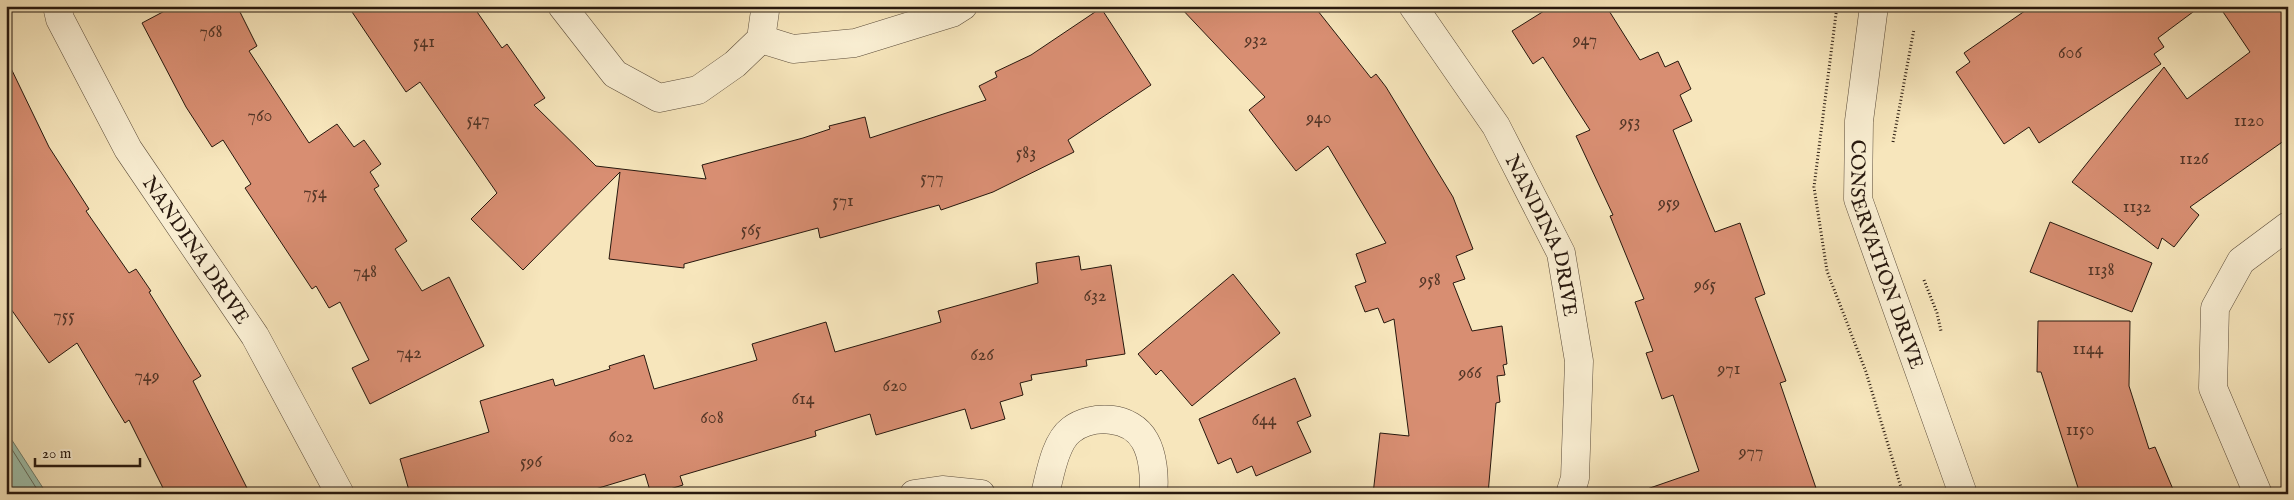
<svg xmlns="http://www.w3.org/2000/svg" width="2294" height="500" font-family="'IM FELL English',serif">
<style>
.water{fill:#9ec0ac;stroke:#6e7d6d}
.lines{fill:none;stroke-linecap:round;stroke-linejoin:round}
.shore{stroke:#626c5d;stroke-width:1}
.building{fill:#d88e72;stroke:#27180e}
.street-casing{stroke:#5b4c3a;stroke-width:29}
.path{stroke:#27180e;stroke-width:3;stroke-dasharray:1 2.5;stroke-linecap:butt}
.street{stroke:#faefd3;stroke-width:28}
.labels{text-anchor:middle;stroke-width:5;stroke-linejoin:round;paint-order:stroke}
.number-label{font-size:18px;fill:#533627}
.street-label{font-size:20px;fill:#27180e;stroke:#faefd3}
</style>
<rect width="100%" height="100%" fill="#f7e6bc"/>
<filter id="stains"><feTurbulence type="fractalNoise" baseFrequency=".004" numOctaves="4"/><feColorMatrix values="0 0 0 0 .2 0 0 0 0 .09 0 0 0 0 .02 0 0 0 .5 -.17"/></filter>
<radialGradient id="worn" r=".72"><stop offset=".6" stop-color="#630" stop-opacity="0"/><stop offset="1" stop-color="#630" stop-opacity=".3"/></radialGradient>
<!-- water -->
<polygon class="water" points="6,431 43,488 46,494 6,494"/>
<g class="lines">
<!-- shore -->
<polyline class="shore" points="6,440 40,494"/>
</g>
<!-- building -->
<g class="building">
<polygon points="174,6 237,6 257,46 249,51 309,143 337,124 354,147 364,140 381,164 370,172 379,186 374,189 407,241 395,249 422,291 449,277 484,346 370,404 352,368 369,360 340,302 329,308 316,286 312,289 245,188 251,184 223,140 212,147 186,107 142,23"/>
<polygon points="348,6 473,6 502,48 507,44 545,98 534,105 596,166 706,179 702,165 803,138 830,129 829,126 865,117 870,138 986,100 979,86 997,77 995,72 1031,55 1101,8 1151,85 1068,140 1074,152 993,192 941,210 939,205 820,238 818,228 684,264 684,268 609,259 620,172 523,270 471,219 497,193 420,82 406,92"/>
<polygon points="1179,6 1314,6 1371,78 1376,74 1386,87 1453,197 1473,249 1456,256 1465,279 1453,283 1472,331 1502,326 1507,364 1503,365 1505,375 1497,376 1500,402 1496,403 1488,494 1373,494 1380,433 1409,436 1394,319 1384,323 1378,308 1365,312 1355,286 1366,282 1356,254 1386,243 1328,146 1296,171 1249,110 1265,97"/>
<polygon points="1552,6 1606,6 1640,60 1658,52 1665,67 1678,61 1691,89 1680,95 1692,121 1673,130 1715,232 1740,223 1765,294 1755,298 1786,381 1780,383 1818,494 1647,494 1647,489 1699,471 1673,395 1662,399 1646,353 1653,351 1635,302 1644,299 1610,216 1613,215 1576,136 1590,130 1543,57 1533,64 1512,31"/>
<polygon points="2032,6 2201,6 2158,38 2164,47 2154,54 2161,64 2039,143 2029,127 2004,144 1956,72 1970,62 1964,53"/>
<polygon points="2219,6 2288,6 2288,138 2190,207 2199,215 2174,247 2162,238 2158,249 2072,182 2164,67 2187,99 2250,52"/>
<polygon points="6,58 49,147 89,209 86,211 129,273 136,269 151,291 149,292 201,376 193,381 250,494 166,494 129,420 125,423 77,343 49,363 6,302"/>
<polygon points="2050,222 2152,263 2132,312 2030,272"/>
<polygon points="1079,256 1081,270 1111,265 1125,354 1086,360 1087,366 1031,375 1032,380 1020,383 1023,395 1000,402 1005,419 971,429 965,409 876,435 870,414 815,431 816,436 680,476 683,485 654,494 651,494 645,474 579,494 410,494 400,459 489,432 480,401 553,379 555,386 610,369 609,366 644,355 654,389 757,360 752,344 826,322 835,352 941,322 938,311 1038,283 1036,263"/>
<polygon points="1233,274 1280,333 1192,406 1161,370 1156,375 1138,354"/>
<polygon points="2038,321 2130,321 2129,386 2149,449 2155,447 2175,494 2080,494 2041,372 2037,372"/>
<polygon points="1295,378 1311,416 1297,422 1311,452 1256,476 1252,466 1237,473 1231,458 1218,464 1199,419"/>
</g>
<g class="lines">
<defs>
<g id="street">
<path id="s1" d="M57 6 60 19 128 149 255 336 340 494"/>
<polyline points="562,6 615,74 659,98 698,90 735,64 761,39 765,11 764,6"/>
<path id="s2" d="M1413 6 1496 126 1561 253 1579 361 1575 478 1570 494"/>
<path id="s3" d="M1874 6 1859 121 1858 199 1963 494"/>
<polyline points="761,39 793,49 855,43 952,13 963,6"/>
<polyline points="914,494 942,490 981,494"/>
<path d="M1045 494C1050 475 1055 442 1071 430 1092 414 1131 415 1145 441 1153 455 1155 478 1153 494"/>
<polyline points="2258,494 2213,388 2215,308 2241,261 2288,226"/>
</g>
</defs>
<!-- street casing -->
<use href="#street" class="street-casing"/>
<!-- path -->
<g class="path">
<polyline points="1837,6 1814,187 1827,271 1866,372 1903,494"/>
<polyline points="1893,142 1914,29"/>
<polyline points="1924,280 1937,313 1941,331"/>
</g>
<!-- street -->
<use href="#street" class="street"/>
</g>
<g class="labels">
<!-- number labels -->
<g class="number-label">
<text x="211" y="37">768</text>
<text x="1256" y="45">932</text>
<text x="1585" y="45">947</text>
<text x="424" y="47">541</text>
<text x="2070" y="58">606</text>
<text x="260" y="121">760</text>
<text x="1319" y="123">940</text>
<text x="478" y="125">547</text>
<text x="2249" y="126">1120</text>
<text x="1630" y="127">953</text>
<text x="1026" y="158">583</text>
<text x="2194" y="164">1126</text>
<text x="932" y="183">577</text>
<text x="315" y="198">754</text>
<text x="843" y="206">571</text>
<text x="1669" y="208">959</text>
<text x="2137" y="212">1132</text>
<text x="751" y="235">565</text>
<text x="2101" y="275">1138</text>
<text x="365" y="277">748</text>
<text x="1430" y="285">958</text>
<text x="1705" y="290">965</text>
<text x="1095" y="301">632</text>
<text x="64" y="321">755</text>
<text x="2088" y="354">1144</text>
<text x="409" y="358">742</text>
<text x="982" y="360">626</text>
<text x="1729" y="374">971</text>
<text x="1470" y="378">966</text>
<text x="147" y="381">749</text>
<text x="895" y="391">620</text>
<text x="803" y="404">614</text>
<text x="712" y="423">608</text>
<text x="1264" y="425">644</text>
<text x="2080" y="435">1150</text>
<text x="621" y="442">602</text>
<text x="1751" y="457">977</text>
<text x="531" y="467">596</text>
</g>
<!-- street labels -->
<g class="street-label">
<text dy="7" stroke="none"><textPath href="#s2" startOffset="266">NANDINA DRIVE</textPath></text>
<text dy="7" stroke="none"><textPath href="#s1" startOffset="282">NANDINA DRIVE</textPath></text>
<text dy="7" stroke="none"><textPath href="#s3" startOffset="254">CONSERVATION DRIVE</textPath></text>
</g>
</g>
<!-- margin -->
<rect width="2294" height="500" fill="none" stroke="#f7e6bc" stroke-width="25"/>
<rect x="8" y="8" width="2279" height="485" fill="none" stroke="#27180e" stroke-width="2.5"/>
<rect x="12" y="12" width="2269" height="475" fill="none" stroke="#27180e"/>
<!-- scale -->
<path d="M35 458v8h105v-8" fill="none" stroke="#27180e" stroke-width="2.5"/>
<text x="42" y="458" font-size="15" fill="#27180e" stroke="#faefd3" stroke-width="4" paint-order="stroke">20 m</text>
<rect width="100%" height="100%" filter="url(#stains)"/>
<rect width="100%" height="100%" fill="url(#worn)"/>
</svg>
